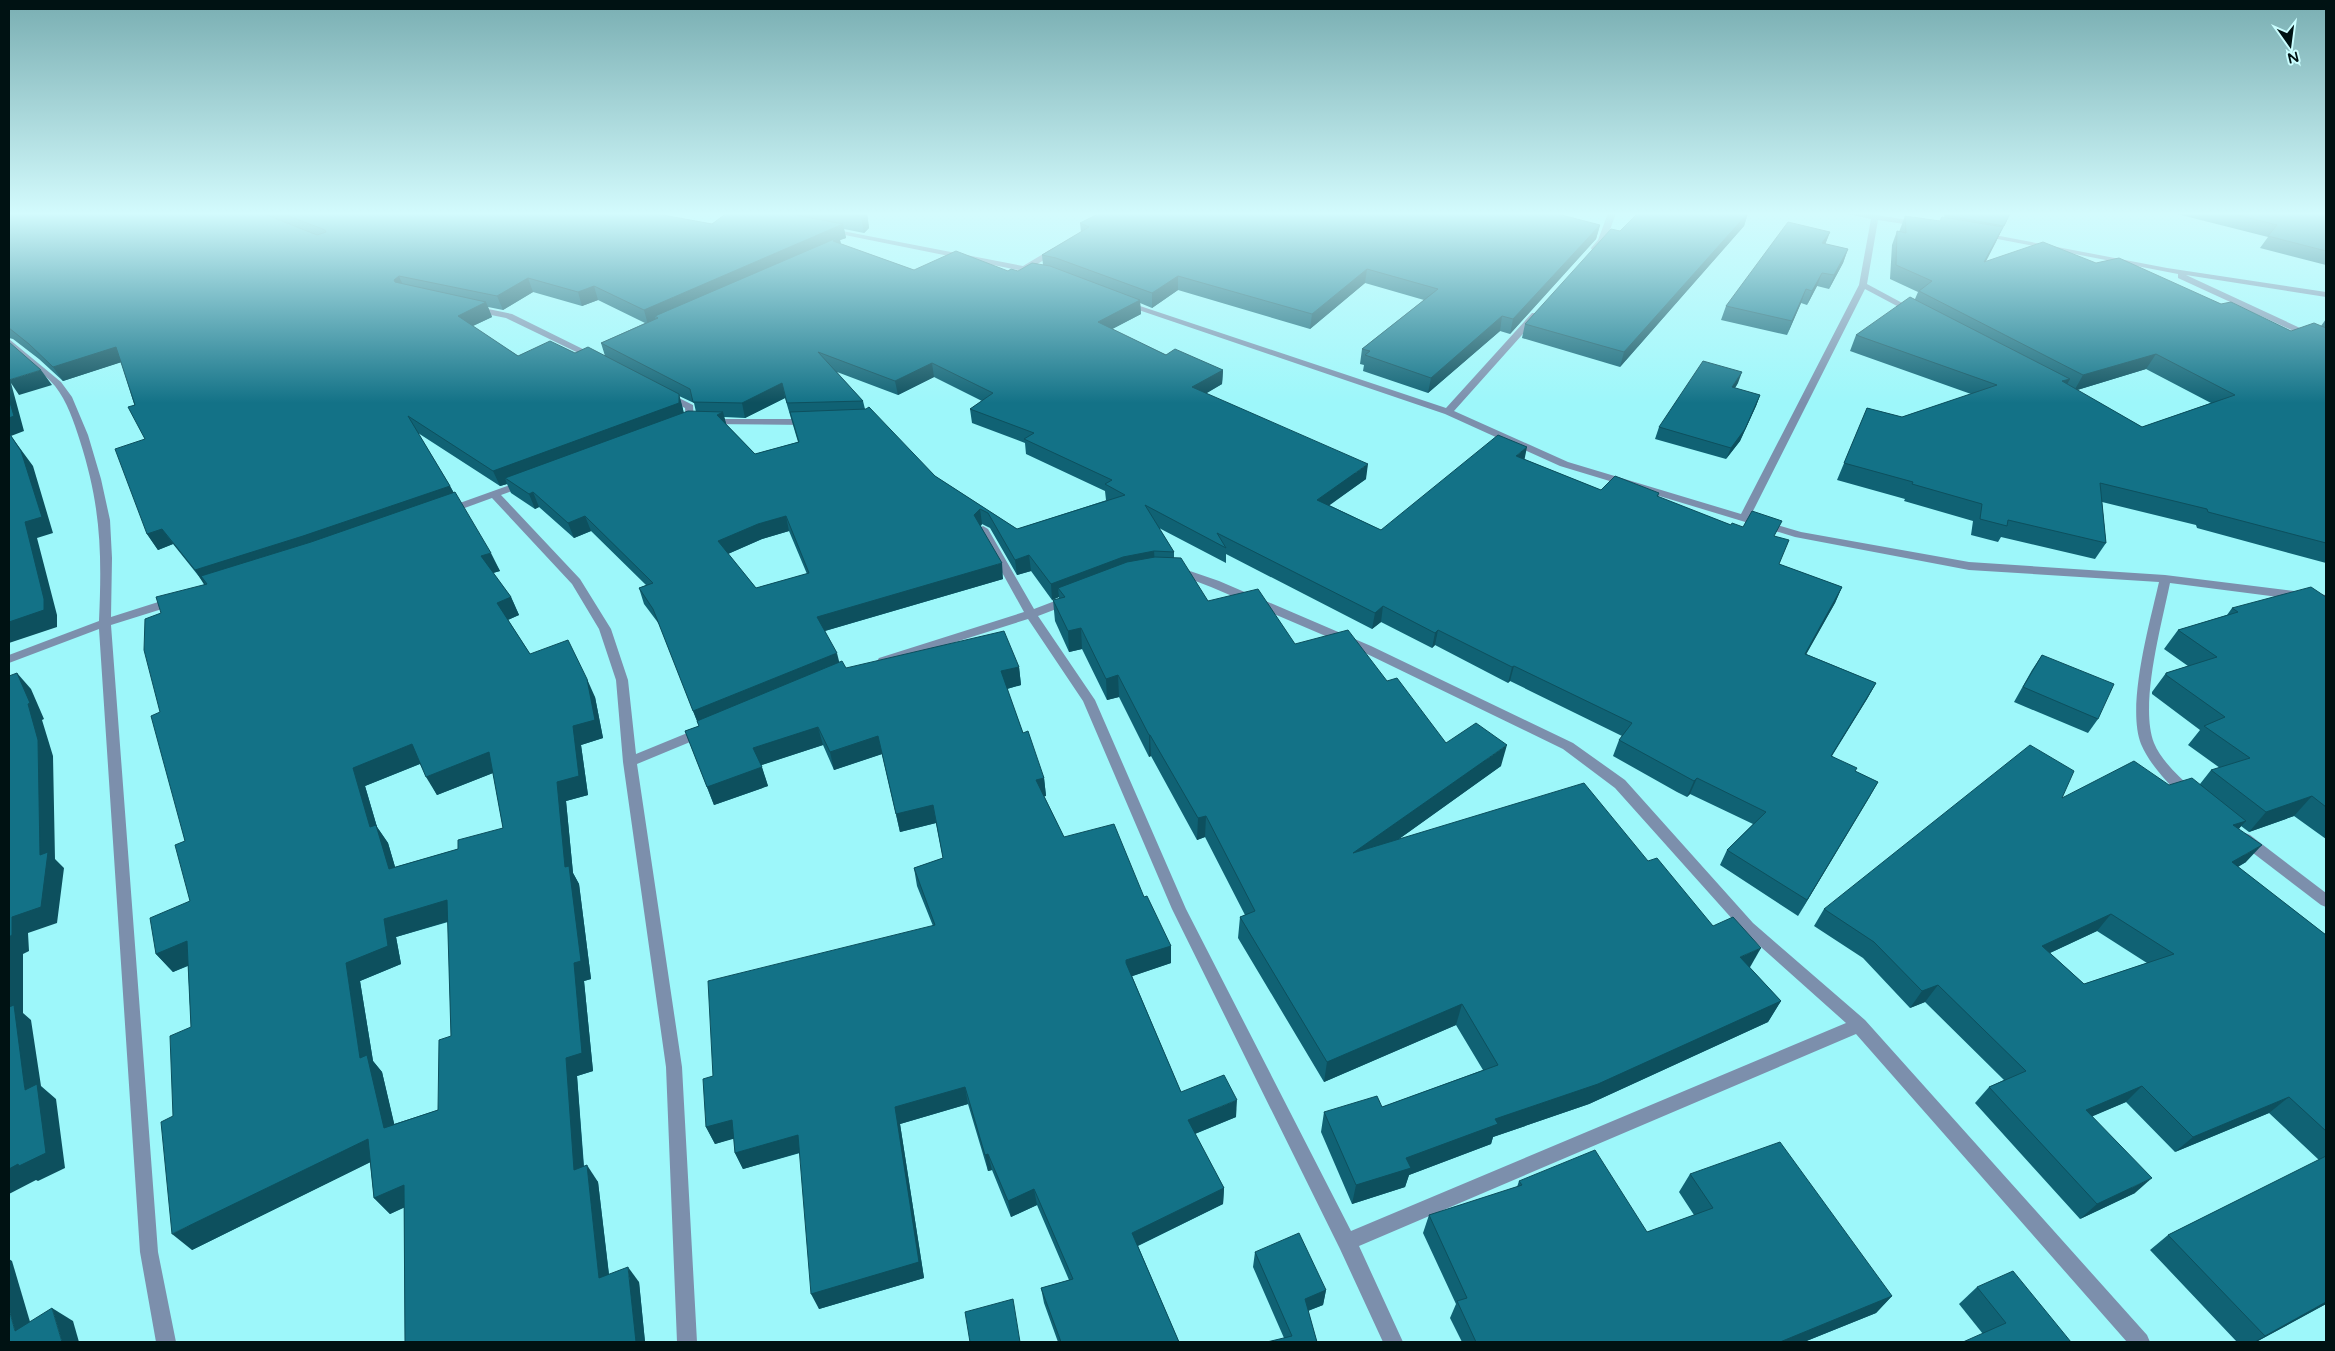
<svg xmlns="http://www.w3.org/2000/svg" width="2335" height="1351" font-family="'Varela Round',sans-serif">
<style>
.lines{fill:none;stroke-linecap:round;stroke-linejoin:round}
.minor{fill:#7c8fac;fill-rule:evenodd}
.wall{fill:#106274;fill-rule:evenodd}
.shaded-wall{fill:#0d505e}
.building{fill:#137287;stroke:#0d505e;fill-rule:evenodd}
</style>
<rect width="100%" height="100%" fill="#9df7fa"/>
<g class="lines">
<!-- minor -->
<g class="minor">
<polygon points="1608,213 1616,213 1606,241 1598,250 1592,250 1591,248 1598,240"/>
<path d="M1843 213H1864L1920 222V226H1917L1878 220 1867 284 1919 312 1912 314 1865 289 1750 517 1801 532 1969 562 2165 575 2326 595V603L2170 583C2162 623 2139 705 2154 743 2162 762 2179 776 2193 790L2195 794 2193 798H2183C2167 782 2150 765 2141 744 2126 706 2150 622 2159 582L1969 570 1795 537 1560 466 1445 414 1121 304 1128 302 1446 408 1532 313H1538V317L1454 411 1568 462 1741 514 1859 285 1871 219Z"/>
<polygon points="827,228 1023,266 1053,248 1060,250 1031,268 1041,270 1042,272 1038,274 830,232 826,230"/>
<polygon points="1979,232 2167,268 2326,292 2326,297 2186,275 2326,340 2326,346 2178,278 2178,274 1982,236 1979,236"/>
<polygon points="474,306 512,314 601,358 593,360 506,318 471,311 471,307"/>
<path d="M9 339 61 382 72 397 88 435 101 479 110 520 112 558 111 617 174 597 180 601 178 604 111 625 158 1252 176 1342H156L140 1252 99 629 9 663V655L99 621C102 553 101 507 80 441 74 422 67 401 55 386 42 371 24 359 9 346Z"/>
<polygon points="667,392 693,405 694,423 683,425 681,423 686,420 685,408 664,397 662,395"/>
<polygon points="709,419 808,419 813,422 808,425 706,424 704,422"/>
<polygon points="524,480 528,481 528,485 501,495 580,579 611,629 628,680 636,754 697,729 707,729 709,732 707,735 637,764 682,1067 697,1342 677,1342 666,1067 623,762 616,680 599,629 572,584 492,498 451,513 443,513 442,511 443,509"/>
<polygon points="983,526 988,529 1034,609 1068,596 1074,600 1072,603 1038,616 1095,700 1186,909 1351,1231 1846,1023 1743,931 1615,788 1563,749 1363,652 1211,587 1185,577 1172,576 1170,573 1172,570 1187,570 1219,581 1371,646 1573,743 1625,780 1753,923 1865,1020 2147,1335 2150,1342 2127,1342 1856,1034 1359,1246 1403,1342 1383,1342 1340,1249 1172,909 1083,701 1028,619 883,665 877,661 879,658 1024,612 978,529"/>
<polygon points="2245,833 2250,835 2326,893 2326,907 2321,905 2240,843 2238,839 2240,835"/>
</g>
</g>
<!-- wall -->
<g class="wall">
<path d="M9 213H652L712 224 727 213H867L869 228 864 233 844 229 846 238 840 240 841 244 914 270 1018 271 1043 265 1042 255 1081 232 1080 223 1600 225 1596 239 1510 334 1500 331 1428 393 1363 371 1364 365 1360 364 1362 349 1424 300 1365 283 1310 329 1178 290 1152 308 1140 303 1141 314 1112 329 1166 355 1223 370 1222 384 1206 393 1366 479 1329 505 1381 530 1524 459 1601 490 1659 493 1658 497 1731 525 1776 537 1779 564 1842 587 1835 603 1806 654 1876 683 1867 699 1832 756 1855 771 1878 782 1798 916 1720 865 1727 850 1753 824 1690 794 1687 797 1677 792 1613 756 1619 740 1622 736 1510 681 1508 683 1435 645 1432 648 1381 622 1372 629 1226 554V563L1159 528 1174 552V558L1208 601 1295 644 1387 681 1446 743 1501 766 1399 839 1648 861 1713 926 1750 968 1781 1001 1768 1022 1589 1104 1493 1137 1491 1144 1409 1175 1405 1187 1352 1204 1321 1132 1324 1112 1382 1107 1483 1070 1456 1025 1324 1082 1238 938 1240 917 1245 915 1205 837 1197 840 1151 756 1149 757 1119 697 1107 700 1082 649 1069 652 1055 621 1053 600 1059 599V597L1052 600 1031 571 1017 575 990 528 982 524 981 526 1003 579 825 631 839 663 846 668 1019 667 1021 685 1007 689 1023 733 1044 778 1046 796H1044L1064 837 1144 897 1171 946V963L1132 976 1181 1092 1236 1117 1195 1134 1224 1188 1223 1204 1138 1246 1179 1342H1058L1044 1303 1041 1288 1069 1280 1037 1205 1011 1217 992 1170 988 1171 968 1104 900 1124 924 1278 819 1309 800 1153 743 1169 735 1153 734 1138 715 1144 706 1127 713 1076 933 926 917 886 914 868 943 858 936 823 900 832 882 754 834 770 823 745 761 765 768 786 714 805 685 731 699 726 659 624 644 604 639 588 646 585 591 531 574 538 539 507 535 509 511 493 507 484 500 486 418 433 450 486 454 493 500 571 493 573 511 597 519 615 508 620 530 654 595 697 603 738 581 745 588 795 566 801 573 873 579 884 591 979 584 981 593 1071 577 1076 584 1166 598 1182 609 1274 639 1282 645 1342H405L404 1207 390 1214 374 1198 370 1162 192 1250 173 1116 191 1027 188 966 173 972 156 954 190 901 185 841 160 712 161 613 205 584 173 544 158 550 147 534 145 439 121 362 63 381 39 359 13 339 9 338ZM533 292 582 306 598 300 645 323 601 343 605 356H518L473 326 492 317 488 307 503 310ZM837 372 898 395 934 377 982 401 970 409 972 423 1025 443 1026 454 1105 491 1106 500H1107L1017 529 935 476 865 409 863 401ZM679 396 694 403 696 412 684 413ZM785 398 798 442 755 454 726 424 724 417 745 418ZM789 531 807 574 756 588 728 554 762 539ZM420 764 437 795 493 773 503 828 458 849 395 867 388 843 377 827 365 786ZM448 922 451 1036 438 1110 394 1124 382 1072 373 1061 360 981 401 964 396 937Z"/>
<polygon points="1748,213 1744,226 1620,367 1522,338 1525,324 1620,231"/>
<path d="M1945 213H2011L1985 262 2096 263 2221 304 2291 331 2321 326 2326 319V563L2197 528 2196 525 2102 502 2106 543 2095 559 2001 537 1998 542 1971 535 1973 521 1904 501 1905 499 1837 480 1867 408 1902 417 1971 394 1850 351 1856 335 1915 299 1918 292 1890 279 1892 245 1897 231 1899 232 1905 216 1940 221 1944 217ZM2146 369 2211 403 2142 427 2077 390Z"/>
<polygon points="2173,213 2326,213 2326,265 2260,248 2268,237"/>
<polygon points="1830,232 1825,244 1848,249 1843,263 1829,289 1817,286 1807,305 1801,303 1787,335 1721,320 1726,306"/>
<polygon points="1738,383 1735,388 1760,395 1756,406 1740,441 1726,459 1655,439 1659,427"/>
<path d="M2326 597V839L2294 816 2249 832 2241 826 2239 829 2246 862 2238 867 2326 935V1304L2256 1342H2237L2150 1250 2168 1235 2319 1160 2269 1113 2175 1152 2126 1102 2092 1116 2135 1193 2080 1219 1975 1103 1989 1087 2004 1080 1925 1002 1910 1008 1863 958 1814 926 1824 909 2062 798 2169 785 2200 784 2211 770 2220 768 2188 745 2200 730 2152 694V692L2166 673 2188 666 2164 649 2178 630 2227 615 2232 608ZM2097 931 2147 963 2084 984 2050 953Z"/>
<polygon points="2042,655 2098,719 2088,733 2014,702 2032,670"/>
<polygon points="1690,1174 1892,1296 1876,1313 1804,1342 1462,1342 1450,1318 1456,1304 1423,1233 1429,1215 1517,1187 1519,1181 1647,1232 1694,1215 1679,1192"/>
<polygon points="1255,1252 1326,1290 1323,1305 1308,1311 1317,1342 1284,1338 1253,1267"/>
<polygon points="1977,1287 2071,1342 1983,1334 1959,1304"/>
</g>
<!-- shaded-wall -->
<g class="shaded-wall">
<polygon points="865,213 867,213 869,228 864,233 861,216"/>
<polygon points="1748,213 1744,226 1620,367 1624,352"/>
<polygon points="843,224 846,238 840,240 842,250 658,318 655,316 656,321 648,325 644,310"/>
<polygon points="1600,225 1596,239 1510,334 1513,319"/>
<polygon points="2003,227 1996,242 1978,277 1984,262"/>
<polygon points="1830,232 1825,245 1822,243"/>
<polygon points="1848,249 1843,263 1829,289 1834,275"/>
<polygon points="1367,269 1365,283 1310,329 1312,314"/>
<polygon points="1822,273 1817,286 1807,305 1812,291"/>
<polygon points="399,276 405,290 400,294 394,280"/>
<polygon points="1178,276 1178,290 1152,308 1152,293"/>
<polygon points="528,278 533,292 503,310 497,296"/>
<polygon points="594,286 598,300 582,306 578,292"/>
<polygon points="1806,289 1801,303 1787,335 1792,321"/>
<polygon points="1140,300 1141,314 1099,336 1098,322"/>
<polygon points="486,302 492,317 464,330 458,316"/>
<polygon points="1502,316 1500,331 1428,393 1431,378"/>
<polygon points="116,347 125,361 63,381 53,367"/>
<polygon points="2156,354 2146,369 2074,391 2083,375"/>
<polygon points="932,363 934,377 898,395 895,381"/>
<polygon points="41,370 52,385 19,395 11,383 24,431 11,436 33,466 53,533 37,538 57,615 57,627 9,643 9,622 25,522 9,433 9,380"/>
<polygon points="1223,370 1222,384 1192,402 1192,387"/>
<polygon points="1742,372 1738,383 1728,398 1732,387"/>
<polygon points="2070,379 2061,395 2062,381"/>
<polygon points="782,383 785,398 745,418 742,403"/>
<polygon points="679,394 683,409 684,418 505,478 507,484 500,486 493,471"/>
<polygon points="1760,395 1756,406 1740,441 1726,459 1731,448"/>
<polygon points="723,412 727,427 717,415"/>
<polygon points="1527,447 1524,462 1516,456"/>
<polygon points="1368,464 1366,479 1316,515 1317,500"/>
<polygon points="450,486 458,501 201,576 206,585 205,586 195,570"/>
<polygon points="533,492 539,507 535,509 529,494"/>
<polygon points="980,509 982,524 976,530 974,515"/>
<polygon points="585,516 591,531 574,538 568,523"/>
<polygon points="786,516 789,531 762,539 723,556 718,541 758,524"/>
<polygon points="162,529 173,544 158,550 147,534"/>
<polygon points="1154,551 1155,566 1058,588 1059,597 1052,600 1051,584 1123,557"/>
<polygon points="491,553 500,571 489,574 481,556"/>
<polygon points="1029,555 1031,571 1017,575 1015,560"/>
<polygon points="1002,563 1003,579 821,632 817,617"/>
<polygon points="1842,587 1835,603 1798,669 1805,654"/>
<polygon points="511,597 519,615 505,621 497,603"/>
<polygon points="1383,606 1381,622 1372,629 1375,613"/>
<polygon points="1081,628 1082,649 1069,652 1068,631"/>
<polygon points="1438,630 1435,645 1432,648 1435,633"/>
<polygon points="837,653 841,669 699,726 693,711"/>
<polygon points="1514,666 1510,681 1508,683 1512,667"/>
<polygon points="1019,667 1021,685 1003,690 1001,671"/>
<polygon points="17,673 31,689 44,719 42,720 53,756 55,859 64,868 57,923 28,933 29,951 23,954 23,1013 31,1020 41,1086 56,1099 65,1168 38,1181 36,1180 9,1194 9,1169 25,1090 9,1011 9,937 12,917"/>
<polygon points="1118,675 1119,697 1107,700 1106,679"/>
<polygon points="587,679 595,697 603,738 581,745 588,795 566,801 573,873 579,884 591,979 584,981 593,1071 577,1076 585,1186 574,1170 566,1058 565,867 557,782"/>
<polygon points="1876,683 1867,699 1822,771 1831,756"/>
<polygon points="818,727 823,745 759,766 753,748"/>
<polygon points="1149,735 1150,735 1151,756 1149,757"/>
<polygon points="878,736 882,754 834,770 830,752"/>
<polygon points="412,744 422,763 365,786 377,827 388,843 401,887 389,869 370,827 353,768"/>
<polygon points="1507,745 1501,766 1350,874 1353,853"/>
<polygon points="489,752 498,771 437,795 426,777"/>
<polygon points="762,767 768,786 714,805 707,787"/>
<polygon points="1044,778 1046,796 1037,798 1036,780"/>
<polygon points="1697,778 1690,794 1687,797 1694,781"/>
<polygon points="1878,782 1869,798 1798,916 1807,900"/>
<polygon points="2312,796 2294,816 2249,832 2266,812"/>
<polygon points="933,805 936,823 900,832 896,814"/>
<polygon points="1206,816 1205,837 1197,840 1198,818"/>
<polygon points="2246,821 2230,838 2233,825"/>
<polygon points="2262,845 2246,862 2216,879 2232,862"/>
<polygon points="447,900 459,918 396,937 401,964 360,981 373,1061 382,1072 399,1144 384,1128 360,1058 346,963 384,919"/>
<polygon points="2111,914 2097,931 2028,963 2042,946"/>
<polygon points="187,941 203,959 173,972 156,954"/>
<polygon points="1171,946 1171,963 1127,978 1126,960"/>
<polygon points="1761,948 1749,969 1740,957"/>
<polygon points="1938,985 1925,1002 1910,1008 1922,991"/>
<polygon points="1781,1001 1768,1022 1589,1104 1493,1137 1491,1144 1409,1175 1405,1187 1352,1204 1356,1185 1406,1158 1495,1119"/>
<polygon points="1462,1004 1456,1025 1324,1082 1327,1062"/>
<polygon points="2142,1086 2126,1102 2070,1126 2086,1110"/>
<polygon points="965,1087 968,1104 900,1124 924,1278 819,1309 811,1294 895,1107"/>
<polygon points="2289,1097 2269,1113 2175,1152 2193,1137"/>
<polygon points="1237,1100 1236,1117 1187,1137 1188,1120"/>
<polygon points="732,1120 740,1137 715,1144 706,1127"/>
<polygon points="798,1135 805,1151 743,1169 735,1153"/>
<polygon points="368,1139 383,1156 192,1250 172,1234"/>
<polygon points="988,1154 992,1170 988,1171 985,1155"/>
<polygon points="587,1165 598,1182 611,1293 599,1278"/>
<polygon points="2152,1178 2135,1193 2080,1219 2097,1204"/>
<polygon points="404,1185 419,1201 390,1214 374,1198"/>
<polygon points="1224,1188 1223,1204 1133,1248 1132,1233"/>
<polygon points="1034,1189 1037,1205 1011,1217 1008,1201"/>
<polygon points="9,1259 12,1261 36,1342 15,1331 9,1309"/>
<polygon points="628,1267 639,1282 645,1342 636,1342"/>
<polygon points="1326,1290 1323,1305 1302,1313 1305,1299"/>
<polygon points="1892,1296 1876,1313 1804,1342 1780,1342"/>
<polygon points="2326,1302 2326,1304 2256,1342 2254,1342 2265,1336"/>
<polygon points="52,1308 73,1321 79,1342 62,1342"/>
</g>
<!-- building -->
<g class="building">
<polygon points="9,213 262,213 317,235 326,232 325,230 281,213 652,213 712,224 727,213 786,213 843,224 644,310 594,286 578,292 528,278 497,296 399,276 394,280 395,282 486,302 458,316 518,356 550,341 575,353 588,347 679,394 679,403 493,471 408,416 450,486 303,536 195,570 162,529 147,534 115,449 145,439 128,407 135,405 116,347 53,367 29,344 9,328"/>
<polygon points="845,213 865,213 861,216"/>
<polygon points="1100,213 1554,213 1600,225 1513,319 1502,316 1431,378 1365,355 1370,351 1362,349 1438,289 1367,269 1312,314 1178,276 1152,293 1056,258 1042,255 1089,227 1080,223"/>
<polygon points="1638,213 1748,213 1624,352 1525,324 1611,229 1620,231"/>
<polygon points="1945,213 2010,213 2004,226 1944,215"/>
<polygon points="2230,213 2326,213 2326,251 2268,236 2277,225"/>
<polygon points="1905,216 1940,221 1942,217 2003,227 1984,262 2043,242 2096,263 2119,258 2221,304 2231,302 2291,331 2314,323 2326,328 2326,543 2208,512 2207,509 2100,483 2106,543 2008,520 2007,526 1980,519 1982,504 1912,484 1913,482 1844,463 1867,408 1902,417 1997,385 1856,335 1910,297 2070,379 2062,381 2142,427 2235,395 2156,354 2083,375 1919,291 1932,281 1896,265 1897,231 1906,233"/>
<polygon points="1788,222 1830,232 1822,243 1848,249 1834,275 1822,273 1812,291 1806,289 1792,321 1726,306"/>
<path d="M839 237 833 241 914 270 956 251 1008 271 1011 269 1018 271 1032 263 1050 266 1140 300 1098 322 1166 355 1175 349 1223 370 1192 387 1368 464 1317 500 1381 530 1498 435 1527 447 1516 456 1601 490 1615 476 1659 493 1657 496 1731 525 1732 523 1743 527 1752 511 1782 521 1774 536 1789 540 1779 564 1842 587 1805 654 1876 683 1831 756 1857 768 1855 771 1878 782 1807 900 1727 850 1766 812 1697 778 1694 781 1619 740 1632 723 1514 666 1512 667 1438 630 1435 633 1383 606 1375 613 1217 533 1226 548 1145 505 1174 552 1154 551 1123 557 1051 584 1029 555 1015 560 988 513 980 509 974 515 1002 563 817 617 837 653 693 711 653 609 639 588 653 583 585 516 568 523 533 492 529 494 505 478 688 411 723 412 717 415 755 454 799 442 790 412 866 409 869 407 935 476 1017 529 1125 495 1105 484 1112 480 1024 439 1034 433 970 409 993 393 932 363 895 381 818 352 863 401 787 403 782 383 742 403 693 402 690 389 601 343 658 318 655 316ZM786 516 809 573 756 588 718 541 758 524Z"/>
<polygon points="9,342 41,370 9,380"/>
<polygon points="1703,361 1742,372 1732,387 1760,395 1745,429 1731,448 1659,427"/>
<polygon points="9,399 14,416 9,418"/>
<polygon points="9,433 21,451 42,517 25,522 44,599 44,610 9,622"/>
<path d="M455 492 491 553 481 556 511 597 497 603 530 654 568 640 587 679 595 720 573 726 579 776 557 782 565 867 569 866 581 961 574 963 582 1053 566 1058 574 1170 587 1165 599 1278 628 1267 636 1342H405L404 1185 374 1198 368 1139 172 1234 161 1122 173 1116 170 1036 191 1027 187 941 156 954 150 918 190 901 175 845 185 841 151 716 160 712 144 650 145 619 161 613 156 597 207 584 201 576 311 542ZM412 744 426 777 489 752 503 828 458 840V849L389 869 376 825 370 827 353 768ZM447 900 451 1036 439 1040 438 1110 384 1128 367 1055 360 1058 346 963 388 946 384 919Z"/>
<polygon points="1155,557 1181,558 1208,601 1258,589 1295,644 1348,630 1387,681 1397,678 1446,743 1476,723 1507,745 1353,853 1584,783 1648,861 1657,858 1713,926 1733,917 1761,948 1740,957 1781,1001 1598,1084 1495,1119 1498,1124 1406,1158 1411,1168 1356,1185 1324,1112 1377,1096 1382,1107 1498,1065 1462,1004 1327,1062 1240,917 1255,911 1206,816 1198,818 1150,735 1149,735 1118,675 1106,679 1081,628 1068,631 1053,600 1065,597 1058,588 1127,562"/>
<polygon points="2311,587 2326,597 2326,807 2312,796 2266,812 2211,770 2250,758 2204,726 2225,717 2166,675 2166,673 2217,657 2178,630 2238,612 2232,608"/>
<polygon points="1004,631 1019,667 1001,671 1023,733 1028,731 1044,778 1036,780 1064,837 1114,824 1144,897 1147,896 1171,946 1126,960 1126,963 1181,1092 1224,1075 1237,1100 1188,1120 1224,1188 1132,1233 1179,1342 1061,1342 1041,1288 1073,1279 1034,1189 1008,1201 988,1154 985,1155 965,1087 895,1107 919,1262 811,1294 798,1135 735,1153 732,1120 706,1127 703,1079 713,1076 708,981 935,925 914,868 943,858 933,805 896,814 878,736 830,752 818,727 753,748 762,767 707,787 685,731 699,726 697,721 842,661 846,668"/>
<polygon points="2042,655 2114,684 2098,719 2023,687"/>
<polygon points="17,673 30,703 28,704 38,740 40,855 48,852 41,907 12,917 12,935 9,937 9,676"/>
<path d="M2030 745 2074 771 2062 798 2134 761 2169 785 2192 778 2246 821 2233 825 2262 845 2232 862 2326 935V1131L2289 1097 2193 1137 2142 1086 2086 1110 2152 1178 2097 1204 1989 1087 2026 1071 1938 985 1922 991 1874 942 1824 909ZM2111 914 2174 954 2084 984 2042 946Z"/>
<polygon points="14,1005 25,1090 37,1084 46,1153 19,1166 18,1164 9,1169 9,1007"/>
<polygon points="1780,1142 1892,1296 1780,1342 1476,1342 1457,1301 1467,1298 1429,1215 1522,1185 1519,1181 1595,1150 1647,1232 1713,1208 1690,1174"/>
<polygon points="2326,1156 2326,1302 2265,1336 2168,1235"/>
<polygon points="1299,1233 1326,1290 1305,1299 1317,1342 1267,1342 1292,1336 1255,1252"/>
<polygon points="2013,1271 2071,1342 1963,1342 2006,1323 1977,1287"/>
<polygon points="1013,1299 1020,1342 970,1342 965,1312"/>
<polygon points="52,1308 62,1342 9,1342 9,1309 15,1331"/>
</g>
<!-- sky -->
<linearGradient id="sky" x2="0" y2="1"><stop stop-color="#79aeb2"/><stop offset="0.53" stop-color="#d3fbfd"/><stop offset="1" stop-color="#d3fbfd" stop-opacity="0"/></linearGradient>
<rect width="2335" height="403" fill="url(#sky)"/>
<!-- border -->
<rect width="2335" height="1351" fill="none" stroke="#001213" stroke-width="20"/>
<!-- north arrow -->
<g transform="translate(2290 45) rotate(166)" stroke="#cafeff" stroke-width="4" paint-order="stroke">
<path d="M0-4L9 19L0 12L-9 19Z" fill="#001213"/>
<text y="-8" font-size="14" font-weight="bold" text-anchor="middle" fill="#001213">N</text>
</g>
</svg>
